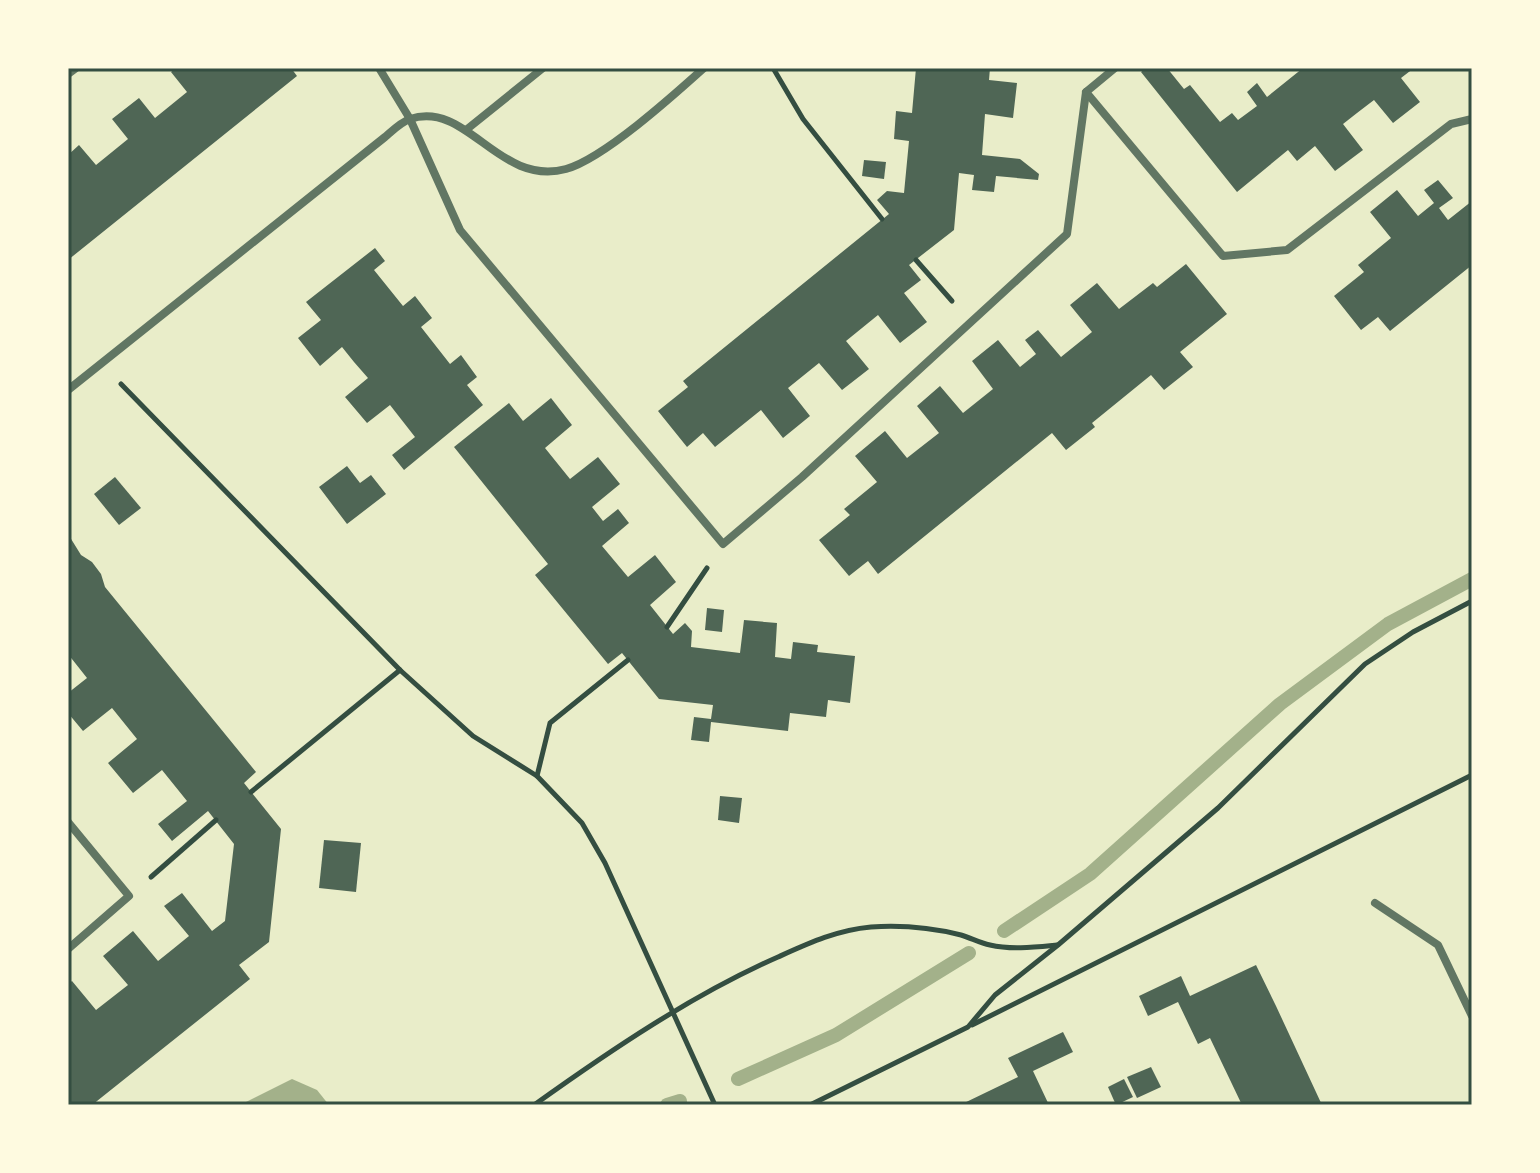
<svg xmlns="http://www.w3.org/2000/svg" width="1540" height="1173" font-family="'PT Sans Narrow',sans-serif">
<style>
.water{fill:#a3b18a}
.lines{fill:none;stroke-linecap:round;stroke-linejoin:round}
.stream{stroke:#a3b18a;stroke-width:14}
.building{fill:#4f6655}
.path{stroke:#344e41;stroke-width:5}
.minor{stroke:#617663;stroke-width:8}
.neatline{fill:none;stroke:#344e41;stroke-width:3}
</style>
<rect width="100%" height="100%" fill="#e9edc9"/>
<!-- water -->
<polygon class="water" points="292,1079 317,1090 329,1105 240,1105"/>
<g class="lines">
<!-- stream -->
<g class="stream">
<polyline points="1004,931 1090,874 1280,704 1388,624 1472,579"/>
<polyline points="738,1079 836,1035 969,953"/>
<polyline points="667,1105 680,1101"/>
</g>
</g>
<!-- building -->
<g class="building">
<polygon points="176,68 291,68 297,76 68,260 68,155 79,145 96,165 128,139 112,119 139,98 155,118 187,92 171,72"/>
<polygon points="916,68 990,68 989,80 1017,83 1013,118 985,114 982,155 1020,159 1039,174 1038,180 996,176 994,192 972,190 974,175 959,173 954,230 909,265 921,280 904,293 927,322 900,343 878,315 846,341 869,369 842,390 819,363 788,388 810,416 783,438 761,410 715,447 703,433 687,447 658,411 688,387 683,381 889,214 877,200 887,191 904,193 909,141 894,139 896,111 912,113"/>
<polygon points="1146,68 1167,68 1184,89 1190,85 1220,122 1232,113 1238,120 1257,106 1247,92 1257,83 1267,97 1303,68 1414,68 1401,78 1420,102 1393,123 1374,100 1357,113 1343,124 1363,150 1335,171 1315,146 1297,161 1288,150 1237,192 1141,72"/>
<polygon points="864,160 886,162 884,179 862,176"/>
<polygon points="1438,180 1453,198 1439,208 1448,220 1472,201 1472,265 1390,331 1378,317 1361,330 1334,296 1364,272 1358,265 1391,238 1370,212 1397,190 1418,216 1434,203 1424,190"/>
<polygon points="375,248 385,261 374,270 403,306 415,296 432,318 421,327 450,364 461,355 477,377 467,385 483,405 404,470 392,455 415,437 390,405 367,423 345,397 368,378 354,362 342,347 320,366 298,338 321,320 306,302"/>
<polygon points="1186,264 1227,314 1180,352 1193,367 1164,390 1151,375 1092,423 1095,427 1066,450 1052,433 878,574 868,561 849,576 819,540 850,515 844,509 877,482 855,456 885,431 907,458 921,447 939,433 917,406 940,386 963,413 993,389 972,361 998,340 1020,367 1036,354 1025,340 1038,330 1061,357 1092,332 1070,305 1097,283 1119,309 1153,283 1157,287"/>
<polygon points="551,398 572,425 545,448 570,479 598,457 620,484 592,507 603,521 618,509 629,523 602,546 628,577 655,555 676,582 650,605 673,634 685,623 692,631 691,647 740,653 744,620 777,623 775,657 791,659 793,642 818,645 817,652 855,656 850,703 828,700 826,717 790,713 788,731 711,722 709,742 691,740 694,717 711,719 713,705 659,699 622,653 608,664 535,575 548,564 454,447 509,403 523,421"/>
<polygon points="347,466 360,483 371,475 386,494 347,524 319,487"/>
<polygon points="115,477 141,508 119,525 94,494"/>
<polygon points="68,534 81,555 92,562 101,574 105,587 256,772 244,783 281,829 269,942 239,965 250,979 92,1105 68,1105 68,984 72,981 96,1010 128,985 103,956 133,931 158,961 173,949 189,936 164,906 182,893 212,931 225,921 234,844 208,811 172,841 158,824 187,801 162,770 133,793 108,763 137,739 112,708 83,731 68,713 68,693 87,678 68,654"/>
<polygon points="707,608 724,610 722,632 705,630"/>
<polygon points="720,796 742,798 739,823 718,820"/>
<polygon points="324,840 361,843 356,892 319,888"/>
<polygon points="1256,965 1276,1006 1322,1105 1242,1105 1210,1038 1198,1044 1178,1002 1148,1016 1139,996 1181,976 1190,996"/>
<polygon points="1063,1032 1073,1052 1033,1071 1049,1105 960,1105 1018,1077 1008,1058"/>
<polygon points="1151,1067 1161,1087 1137,1098 1127,1077"/>
<polygon points="1124,1079 1133,1097 1116,1105 1108,1087"/>
</g>
<g class="lines">
<!-- path -->
<g class="path">
<polyline points="773,68 803,119 882,219"/>
<polyline points="916,260 952,301"/>
<polyline points="121,384 400,670 473,736 537,776 582,823 605,863 715,1105"/>
<polyline points="667,627 707,568"/>
<polyline points="537,776 550,723 628,660"/>
<polyline points="251,792 400,670"/>
<polyline points="151,877 216,820"/>
<polyline points="972,1025 1472,775"/>
<path d="M534 1105C611 1050 692 995 778 957 809 943 837 930 871 927 900 925 933 928 961 935 971 938 980 943 990 945 1011 950 1036 947 1057 945"/>
<polyline points="810,1105 968,1027 995,995 1058,945 1218,808 1365,664 1413,632 1472,601"/>
</g>
<!-- minor -->
<g class="minor">
<polyline points="379,68 410,119 460,230 723,544 802,477 1067,234 1086,92 1115,68"/>
<polyline points="68,74 76,68"/>
<polyline points="1086,92 1223,256 1287,250 1451,124 1472,119"/>
<polyline points="466,130 543,68"/>
<path d="M68 390 385 137C392 131 401 122 410 119 468 100 498 187 566 169 603 159 674 95 704 68"/>
<polyline points="68,822 129,896 68,949"/>
<polyline points="1375,903 1438,945 1472,1016"/>
</g>
</g>
<!-- border -->
<rect width="1540" height="1173" fill="none" stroke="#fefae0" stroke-width="140"/>
<rect x="70" y="70" width="1400" height="1033" class="neatline"/>
</svg>
